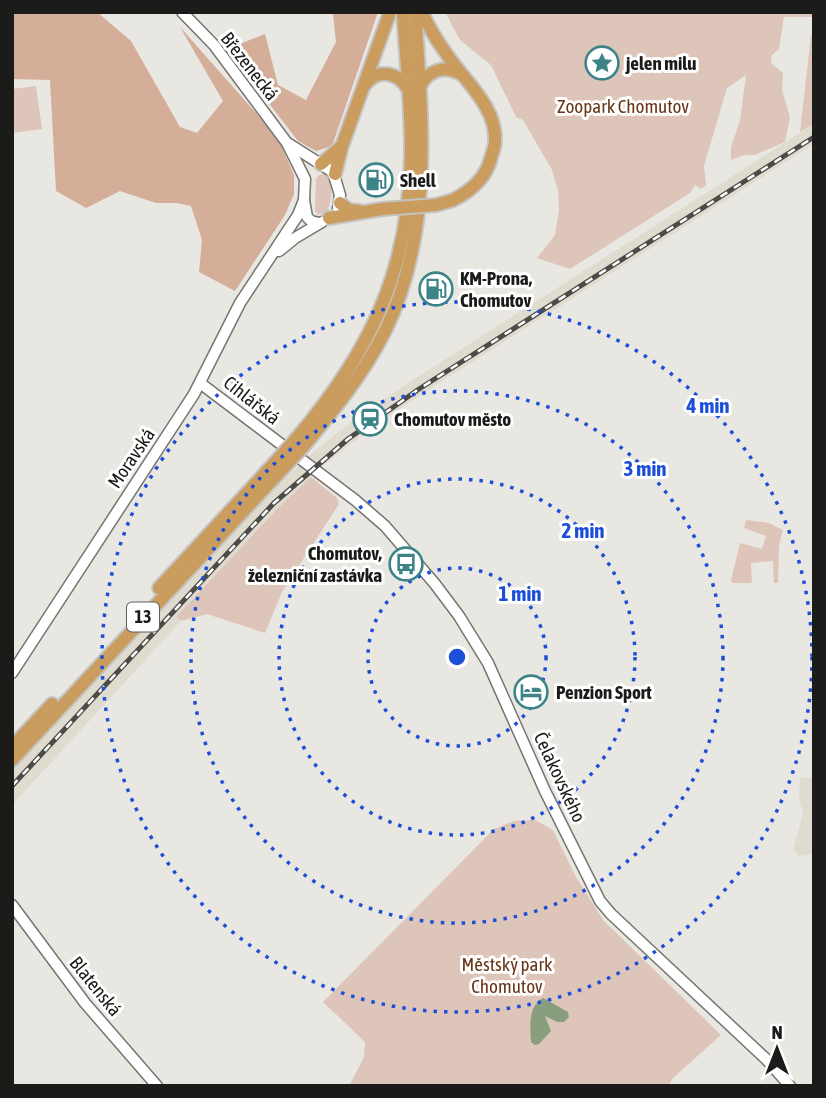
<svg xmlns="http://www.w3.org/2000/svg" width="826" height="1098" font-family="'Asap Condensed',sans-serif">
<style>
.built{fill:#dfdbce}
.green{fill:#dec5b9}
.forest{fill:#d5ae9a}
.water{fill:#889e7d}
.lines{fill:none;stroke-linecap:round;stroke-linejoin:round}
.tertiary-casing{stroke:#767570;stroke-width:13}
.trunk-casing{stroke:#c4c4c3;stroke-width:16}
.tertiary{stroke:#fff;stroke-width:10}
.trunk{stroke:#ca9c5e;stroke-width:12}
.rail-casing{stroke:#4c4b48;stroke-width:5}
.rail{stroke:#fff;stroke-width:2.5;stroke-dasharray:8;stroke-linecap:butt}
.trunk-bridge-casing{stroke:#c4c4c3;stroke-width:16;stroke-linecap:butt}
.trunk-bridge{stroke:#ca9c5e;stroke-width:12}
.ring{fill:none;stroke:#1d4ed8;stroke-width:3.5;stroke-dasharray:3.5 7}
.labels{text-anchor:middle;stroke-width:6;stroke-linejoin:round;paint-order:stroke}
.shield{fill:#fff;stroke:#5f5f5e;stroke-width:2}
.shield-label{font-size:18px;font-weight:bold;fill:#1b1b19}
.poi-label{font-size:19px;font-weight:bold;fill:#1b1b19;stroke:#fff;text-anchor:start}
.street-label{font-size:19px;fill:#1b1b19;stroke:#fff}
.park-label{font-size:19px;fill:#663516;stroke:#fff}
.centre{fill:#1d4ed8;stroke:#fff;stroke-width:3.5}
.ring-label{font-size:21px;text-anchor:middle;font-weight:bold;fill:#1d4ed8;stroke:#fff;stroke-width:6;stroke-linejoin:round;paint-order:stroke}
</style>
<rect width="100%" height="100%" fill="#e9e7e2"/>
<!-- built -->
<g class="built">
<polygon points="814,124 814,144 422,394 373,427 324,465 278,508 176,617 181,621 12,805 12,769 241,521 313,452 363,413 413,380"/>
<polygon points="814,777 814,854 799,856 793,850 803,813 799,799 800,778"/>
</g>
<!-- green -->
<g class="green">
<polygon points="445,12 814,12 814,17 784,17 779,49 772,55 771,63 783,73 782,90 790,117 785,142 755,155 744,155 731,160 731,147 740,121 746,75 727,88 704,166 706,185 701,189 695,185 690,193 570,269 537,258 555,235 559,210 558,191 552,170 523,120 516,117 491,65 460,40"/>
<polygon points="811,35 814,35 814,124 800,132"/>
<polygon points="36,86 42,129 12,133 12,89"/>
<path d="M326 173C334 186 332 198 327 212L318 215 315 211 316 179 319 175Z"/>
<polygon points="311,477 337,498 339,504 282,592 265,633 207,614 181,621 176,617 278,508"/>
<polygon points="746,520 769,523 783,530 779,545 778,583 774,583 773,561 751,563 752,583 732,583 731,580 740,543 762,549 766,536 744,528"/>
<polygon points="535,820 553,830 576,877 604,921 721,1035 673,1078 668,1086 349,1086 364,1057 365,1042 323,1002 494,829 514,821"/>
</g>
<!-- forest -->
<g class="forest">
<polygon points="97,12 131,41 180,127 197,133 223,101 180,27 278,138 294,175 294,194 285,215 235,291 199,272 202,240 191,206 177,203 156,203 120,191 86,208 56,191 50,80 12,79 12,13"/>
<polygon points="335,12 378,12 332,146 316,151 298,141 227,49 265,34 278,85 306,100 336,42 333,14"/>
</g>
<!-- water -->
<path class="water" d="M543 998 568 1012 569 1017 564 1022H557L545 1016 551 1031 539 1044 535 1045 531 1042C530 1026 528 1006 543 998Z"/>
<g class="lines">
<defs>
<g id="tertiary">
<polyline points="182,12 214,45 287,143 305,179 304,200 307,217 311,221 319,223"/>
<polyline points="289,144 333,172 340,195 338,208"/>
<polyline points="279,251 295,238 322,222"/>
<polyline points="200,383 355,500 385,526 435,584 459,616 488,663 545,791 600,901 611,914 766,1059 790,1086"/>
<polyline points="12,673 194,394 240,303 298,215 304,200"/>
<polyline points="12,905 85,1003 157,1086"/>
</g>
<g id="trunk">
<path d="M422 12C429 29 439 44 450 59 467 83 497 108 495 142 495 147 492 153 491 158 486 178 471 191 453 200"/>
<path d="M364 86C376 68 397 71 408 89"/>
<path d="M420 86C429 70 444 65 461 74"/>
<polyline points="321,164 342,146"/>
<polyline points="335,174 342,146 390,12"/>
<polyline points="340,203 349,210 359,211"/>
<polyline points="329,218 382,209"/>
<path d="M296 439C371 351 410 269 411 152 411 105 406 59 403 12"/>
<path d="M302 448C333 411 363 375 385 331 434 232 422 118 415 12"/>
<polyline points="159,588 268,470"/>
<polyline points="12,747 52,704"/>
<polyline points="12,760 276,476"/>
</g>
</defs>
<!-- tertiary casing -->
<use href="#tertiary" class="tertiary-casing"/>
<!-- trunk casing -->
<use href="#trunk" class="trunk-casing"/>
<!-- tertiary -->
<use href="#tertiary" class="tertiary"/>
<!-- trunk -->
<use href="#trunk" class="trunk"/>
<defs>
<polyline id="rail" points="12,786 274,503 348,439 419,389 814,137"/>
</defs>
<!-- rail casing -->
<use href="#rail" class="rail-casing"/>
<!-- rail -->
<use href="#rail" class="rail"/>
<defs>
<g id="trunk-bridge">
<polyline points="382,209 436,205 453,200"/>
<polyline points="268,470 296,439"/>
<polyline points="276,476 302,448"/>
</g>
</defs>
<!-- trunk-bridge casing -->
<use href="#trunk-bridge" class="trunk-bridge-casing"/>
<!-- trunk-bridge -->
<use href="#trunk-bridge" class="trunk-bridge"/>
</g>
<!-- distance rings -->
<g class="ring">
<circle cx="457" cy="657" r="89"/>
<circle cx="457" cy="657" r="178"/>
<circle cx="457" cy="657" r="266"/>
<circle cx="457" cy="657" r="355"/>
</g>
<!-- icons -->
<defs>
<symbol id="sight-ring" viewBox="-11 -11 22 22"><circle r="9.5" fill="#fff" stroke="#3c8488" stroke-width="1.5"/><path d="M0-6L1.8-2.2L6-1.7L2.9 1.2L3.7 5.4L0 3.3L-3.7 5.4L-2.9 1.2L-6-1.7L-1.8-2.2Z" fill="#3c8488"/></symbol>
<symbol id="fuel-ring" viewBox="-11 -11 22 22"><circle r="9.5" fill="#fff" stroke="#3c8488" stroke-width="1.5"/><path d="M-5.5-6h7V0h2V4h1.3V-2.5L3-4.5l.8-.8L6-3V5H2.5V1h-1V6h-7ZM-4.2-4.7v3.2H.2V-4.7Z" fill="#3c8488"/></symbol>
<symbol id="station-ring" viewBox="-11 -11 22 22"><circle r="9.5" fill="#fff" stroke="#3c8488" stroke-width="1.5"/><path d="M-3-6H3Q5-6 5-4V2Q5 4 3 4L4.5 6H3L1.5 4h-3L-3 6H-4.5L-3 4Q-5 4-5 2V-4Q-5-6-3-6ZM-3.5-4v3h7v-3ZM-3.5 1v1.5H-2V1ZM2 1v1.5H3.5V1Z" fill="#3c8488"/></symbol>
<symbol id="bus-ring" viewBox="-11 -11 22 22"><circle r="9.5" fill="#fff" stroke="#3c8488" stroke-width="1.5"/><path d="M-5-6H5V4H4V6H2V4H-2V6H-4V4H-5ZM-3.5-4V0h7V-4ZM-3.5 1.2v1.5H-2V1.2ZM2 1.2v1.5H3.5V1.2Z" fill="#3c8488"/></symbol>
<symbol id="hotel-ring" viewBox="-11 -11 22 22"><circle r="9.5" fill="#fff" stroke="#3c8488" stroke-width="1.5"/><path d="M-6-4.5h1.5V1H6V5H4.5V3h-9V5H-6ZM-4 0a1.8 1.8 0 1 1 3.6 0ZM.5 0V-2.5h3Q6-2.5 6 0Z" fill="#3c8488"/></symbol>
</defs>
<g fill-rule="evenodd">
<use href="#sight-ring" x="583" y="44" width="38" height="38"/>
<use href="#fuel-ring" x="357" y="161" width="38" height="38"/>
<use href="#fuel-ring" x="417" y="270" width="38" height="38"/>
<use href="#station-ring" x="351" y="400" width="38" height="38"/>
<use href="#bus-ring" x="387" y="545" width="38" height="38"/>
<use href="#hotel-ring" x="512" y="673" width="38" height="38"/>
</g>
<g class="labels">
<!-- shield labels -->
<rect class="shield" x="127" y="602.5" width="32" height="29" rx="5"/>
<g class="shield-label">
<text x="143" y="623">13</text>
</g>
<!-- poi labels -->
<g class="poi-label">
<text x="626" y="70">jelen milu</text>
<text x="400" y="187">Shell</text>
<text x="460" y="285">KM-Prona,<tspan x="460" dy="22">Chomutov</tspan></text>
<text x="394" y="426">Chomutov město</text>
<text x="382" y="560" text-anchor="end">Chomutov,<tspan x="382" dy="22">železniční zastávka</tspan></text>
<text x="556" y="699">Penzion Sport</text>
</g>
<!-- street labels -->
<g class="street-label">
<text transform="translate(250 66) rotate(52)" y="7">Březenecká</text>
<text transform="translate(252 400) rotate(38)" y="7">Cihlářská</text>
<text transform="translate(131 458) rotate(-56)" y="7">Moravská</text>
<text transform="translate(560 777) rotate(65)" y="7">Čelakovského</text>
<text transform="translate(96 986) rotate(51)" y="7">Blatenská</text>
</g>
<!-- park labels -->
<g class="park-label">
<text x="623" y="113">Zoopark Chomutov</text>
<text x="507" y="971">Městský park<tspan x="507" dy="22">Chomutov</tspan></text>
</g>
</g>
<circle cx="457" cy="657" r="10" class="centre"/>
<g class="ring-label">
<text x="708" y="413">4 min</text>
<text x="645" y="476">3 min</text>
<text x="583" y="538">2 min</text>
<text x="520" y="601">1 min</text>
</g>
<!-- border -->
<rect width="826" height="1098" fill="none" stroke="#1b1b19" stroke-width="28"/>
<!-- north arrow -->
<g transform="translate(777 1049)" stroke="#ffffff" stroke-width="5" paint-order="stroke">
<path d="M0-5L12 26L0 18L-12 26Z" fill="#1b1b19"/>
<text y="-10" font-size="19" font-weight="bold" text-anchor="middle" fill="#1b1b19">N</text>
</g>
</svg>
